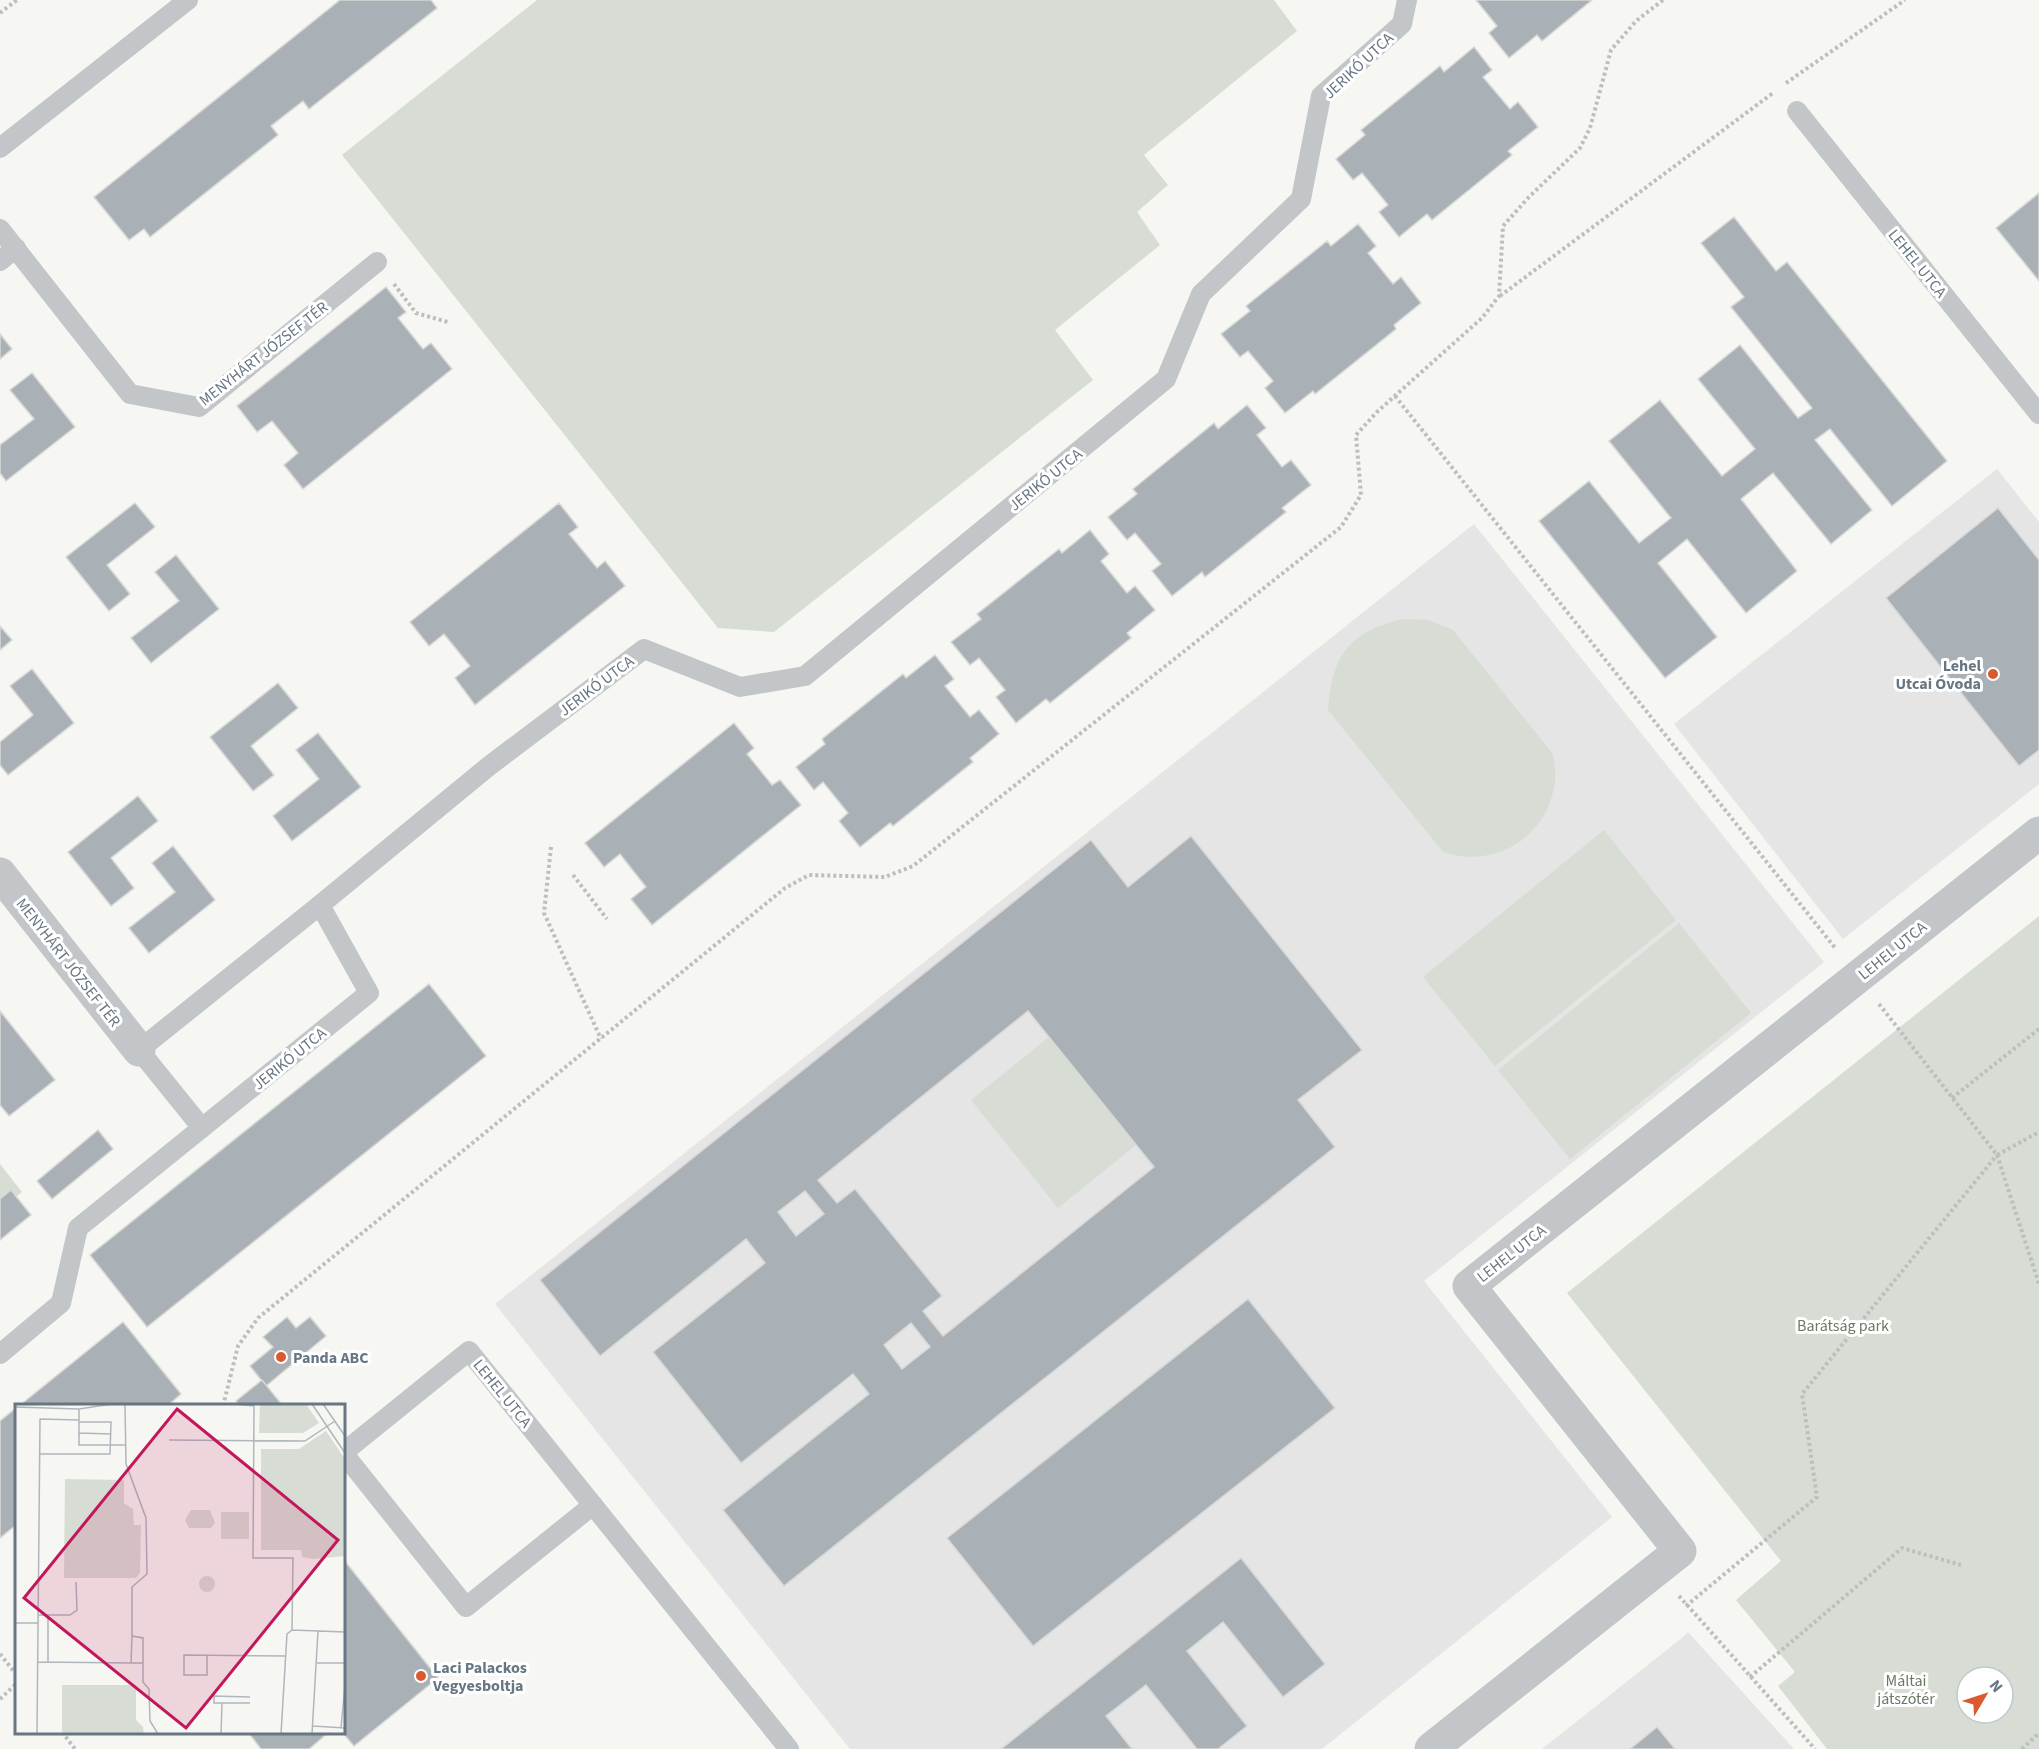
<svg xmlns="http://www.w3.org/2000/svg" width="2039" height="1749" font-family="'Source Sans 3',sans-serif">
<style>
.built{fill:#e4e5e4}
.green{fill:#d7ddd4;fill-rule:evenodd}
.building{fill:#a9b1b6;stroke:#d8d8d6;stroke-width:1.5;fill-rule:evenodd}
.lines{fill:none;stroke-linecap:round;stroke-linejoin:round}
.path{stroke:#bcbec0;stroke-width:4;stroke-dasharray:3 3;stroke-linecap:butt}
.service{stroke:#c2c6c9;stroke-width:20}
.minor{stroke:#c2c6c9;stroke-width:33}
.poi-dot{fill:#db592e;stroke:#fff;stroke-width:2}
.labels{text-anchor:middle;stroke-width:6;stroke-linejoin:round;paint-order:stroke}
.street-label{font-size:16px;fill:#667683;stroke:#fff}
.poi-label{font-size:16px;font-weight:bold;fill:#667683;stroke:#fff;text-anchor:start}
.park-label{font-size:16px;fill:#697a65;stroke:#fff}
.inset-road{fill:none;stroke:#afb7bc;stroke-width:1.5}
.view{fill:#c2185b;fill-opacity:0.15;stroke:#c2185b;stroke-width:3}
.inset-edge{fill:none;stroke:#667683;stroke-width:3}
</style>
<rect width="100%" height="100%" fill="#f6f6f3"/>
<!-- built -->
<g class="built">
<polygon points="1997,469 2039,522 2039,784 1843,939 1674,724"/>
<polygon points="1474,524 1824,962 1424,1281 1612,1517 1322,1749 850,1749 495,1304"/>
<polygon points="1688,1632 1794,1749 1542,1749 1683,1637"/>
</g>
<!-- green -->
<g class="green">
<polygon points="537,0 1274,0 1297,31 1144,155 1168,185 1137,212 1160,245 1055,330 1093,380 774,632 718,628 342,155"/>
<path d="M1403 619 1429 620 1453 630 1553 754C1554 762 1556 773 1555 781 1550 825 1515 857 1470 857 1461 857 1451 854 1443 852L1328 710C1332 655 1349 632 1403 619Z"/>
<polygon points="1604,830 1676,920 1495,1066 1423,977"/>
<path d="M2039 916V1749H1827L1778 1686 1795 1672 1736 1600 1781 1561 1567 1293ZM1967 1677H2003V1713H1967Z"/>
<polygon points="1679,923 1751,1013 1570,1159 1498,1070"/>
<polygon points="1049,1037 1136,1145 1058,1208 971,1100"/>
<polygon points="0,1164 22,1192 0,1210"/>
</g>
<!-- building -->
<g class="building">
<polygon points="340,0 431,0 437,8 309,109 303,101 271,126 278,135 150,237 144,229 129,240 94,197"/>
<polygon points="1476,0 1592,0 1542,41 1537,35 1509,58 1489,33 1497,26"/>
<polygon points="1474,47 1492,70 1483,77 1510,109 1518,102 1538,127 1508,151 1512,155 1432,220 1427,214 1399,237 1379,212 1388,205 1362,173 1353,180 1336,159 1365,135 1361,130 1440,66 1444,72"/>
<polygon points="2039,193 2039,281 1996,228"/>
<polygon points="1734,217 1776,271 1787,262 1947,461 1892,506 1830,429 1815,440 1872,510 1831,544 1773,473 1741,499 1797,571 1746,613 1687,539 1658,563 1717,637 1665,678 1539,521 1589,481 1639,543 1671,518 1609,441 1660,400 1722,476 1755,449 1698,379 1740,345 1798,418 1812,408 1731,307 1744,297 1701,243"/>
<polygon points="1358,224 1376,246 1368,253 1393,284 1401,277 1421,303 1394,325 1396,329 1315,394 1313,391 1285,413 1265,388 1273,381 1248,351 1240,357 1221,334 1250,311 1246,306 1327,241 1331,246"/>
<polygon points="386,287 406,312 398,318 423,349 431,343 452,369 303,489 284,465 298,453 272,421 257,432 237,406"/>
<polygon points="0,334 12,349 0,359"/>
<polygon points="32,373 75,427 6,481 0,473 0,445 34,419 10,390"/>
<polygon points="1247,405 1266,428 1257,435 1282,467 1291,460 1311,485 1282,508 1286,512 1205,577 1202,572 1172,596 1152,571 1161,564 1135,533 1127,540 1108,517 1137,494 1133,489 1214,423 1218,429"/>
<polygon points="135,503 155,527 107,565 130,594 109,611 66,557"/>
<polygon points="559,503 578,527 569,534 597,568 605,561 625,586 475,705 455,678 470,666 444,634 429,646 410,622"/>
<polygon points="1998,508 2039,560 2039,750 2019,766 1886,598"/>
<polygon points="1090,530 1109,554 1101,561 1127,593 1135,586 1155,610 1127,633 1131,638 1050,703 1046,699 1016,723 996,697 1005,690 979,658 970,665 951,642 981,619 977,614 1059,549 1062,553"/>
<polygon points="176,555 219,609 151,663 131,638 179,601 155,572"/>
<polygon points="0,626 12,640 0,650"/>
<polygon points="935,655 954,679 945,686 970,717 979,710 999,734 970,758 973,762 893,826 890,823 860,847 839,821 848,813 823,782 814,790 796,767 825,744 822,739 903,674 906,678"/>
<polygon points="32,669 74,723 8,775 0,765 0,742 33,715 10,686"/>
<polygon points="278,683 298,708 251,746 274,775 253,791 210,737"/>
<polygon points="734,723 754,748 747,754 772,785 780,780 801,805 652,925 631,899 646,887 620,854 604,867 585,843"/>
<polygon points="318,733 361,787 292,841 273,816 319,779 296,750"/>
<polygon points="138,796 158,821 111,858 134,888 111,906 68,852"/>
<path d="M1191 836 1362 1050 1298 1100 1335 1147 784 1586 723 1510 869 1394 853 1374 741 1463 653 1352 765 1263 746 1239 600 1356 540 1280 1091 840 1128 887ZM1028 1011 1154 1167 943 1336 923 1311 942 1296 855 1189 837 1203 818 1180ZM805 1191 824 1214 796 1236 778 1212ZM911 1323 930 1347 902 1369 884 1345Z"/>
<polygon points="173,846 215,900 149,953 129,928 175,892 152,863"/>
<polygon points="429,984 486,1056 147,1327 90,1255"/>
<polygon points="0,1011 55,1080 9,1116 0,1105"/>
<polygon points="98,1130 113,1149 52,1199 37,1181"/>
<polygon points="11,1190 31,1215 0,1240 0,1199"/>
<polygon points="1248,1299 1335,1408 1033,1646 947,1538"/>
<polygon points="287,1317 296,1328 310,1317 326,1336 266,1386 250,1366 273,1347 263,1337"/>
<polygon points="123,1322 181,1394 167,1406 19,1406"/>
<polygon points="262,1380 283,1406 239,1406 236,1401"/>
<polygon points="16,1408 16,1525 0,1538 0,1421"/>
<polygon points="1241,1558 1325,1664 1283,1697 1223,1622 1187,1651 1247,1726 1218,1749 1197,1749 1146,1685 1106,1716 1132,1749 1001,1749"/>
<polygon points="344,1560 438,1678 354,1746 342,1732"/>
<polygon points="1657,1727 1675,1749 1630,1749"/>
<polygon points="248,1732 329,1732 309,1749 261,1749"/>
</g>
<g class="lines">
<!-- path -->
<g class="path">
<polyline points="0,13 17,0"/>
<polyline points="1786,83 1905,0"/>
<polyline points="394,284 416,313 448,322"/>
<polyline points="1500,296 1773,93"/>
<polyline points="1395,396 1836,949"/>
<polyline points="551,847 544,913 601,1039"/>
<polyline points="573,875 607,919"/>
<polyline points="1879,1004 1997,1155 2039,1132"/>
<polyline points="1952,1098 2039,1029"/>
<polyline points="1997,1155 2039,1284"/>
<polyline points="223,1406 238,1346 258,1318 785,888 809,875 885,877 913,866 1341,527 1361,495 1356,435 1377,412 1482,318 1499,296 1503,226 1529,197 1580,148 1590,128 1611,50 1636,21 1663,0"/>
<polyline points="1679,1596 1815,1749"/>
<polyline points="1686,1606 1817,1497 1802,1394 1997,1155"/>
<polyline points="0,1654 16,1674"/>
<polyline points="1750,1677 1902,1548 1961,1565"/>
<polyline points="0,1699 16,1684"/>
<polyline points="62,1732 75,1749"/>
<polyline points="2022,1749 2039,1733"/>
</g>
<!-- service -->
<g class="service">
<polyline points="1797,111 2039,414"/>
<polyline points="0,148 188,0"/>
<polyline points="0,229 130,394 199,407 377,262"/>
<polyline points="0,261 16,248"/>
<polyline points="202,1128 139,1050 320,905"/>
<polyline points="0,1354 61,1303 78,1228 369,993 320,905 489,766 644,649 740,687 805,676 1166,379 1201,294 1301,199 1321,96 1402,24 1407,0"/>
<polyline points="344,1452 469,1351 789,1749"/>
<polyline points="344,1454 466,1607 593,1505"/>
</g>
<!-- minor -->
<g class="minor">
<polyline points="0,874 139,1050"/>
<polyline points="1431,1749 1680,1551 1469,1286 2039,833"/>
</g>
</g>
<!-- markers -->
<g class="poi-dot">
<circle cx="1993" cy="674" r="6"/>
<circle cx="281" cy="1357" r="6"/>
<circle cx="421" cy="1676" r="6"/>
</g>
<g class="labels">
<!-- street labels -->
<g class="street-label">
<text transform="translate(1358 65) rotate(-43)" y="6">JERIKÓ UTCA</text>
<text transform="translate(1918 263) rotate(51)" y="6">LEHEL UTCA</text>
<text transform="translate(263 353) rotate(-38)" y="6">MENYHÁRT JÓZSEF TÉR</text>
<text transform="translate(1045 479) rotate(-39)" y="6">JERIKÓ UTCA</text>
<text transform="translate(596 685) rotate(-37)" y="6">JERIKÓ UTCA</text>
<text transform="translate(1892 950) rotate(-39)" y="6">LEHEL UTCA</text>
<text transform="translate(69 962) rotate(52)" y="6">MENYHÁRT JÓZSEF TÉR</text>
<text transform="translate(289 1058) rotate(-39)" y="6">JERIKÓ UTCA</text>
<text transform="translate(1511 1253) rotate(-38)" y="6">LEHEL UTCA</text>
<text transform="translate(503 1393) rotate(51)" y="6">LEHEL UTCA</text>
</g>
<!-- poi labels -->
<g class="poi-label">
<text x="1981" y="671" text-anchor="end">Lehel<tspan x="1981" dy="18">Utcai Óvoda</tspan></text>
<text x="293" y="1363">Panda ABC</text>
<text x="433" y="1673">Laci Palackos<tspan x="433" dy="18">Vegyesboltja</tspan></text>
</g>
<!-- park labels -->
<g class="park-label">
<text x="1843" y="1331">Barátság park</text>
<text x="1906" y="1686">Máltai<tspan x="1906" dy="18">játszótér</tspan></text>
</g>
</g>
<!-- overview -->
<g transform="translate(15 1404)">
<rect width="330" height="330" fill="#f6f6f3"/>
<path d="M245 0H291L304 19 288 29H244ZM311 27 330 55V152L298 155 287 153 286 146H246V45H284ZM50 75 109 76V99L118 105 119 121H126L125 169 121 174H49ZM176 106H195L200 119 196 124H174L170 116ZM206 108H234V135H206ZM184 180a8 8 0 1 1 16 0a8 8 0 1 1-16 0ZM47 281H121V316L128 323 129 330H47Z" fill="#d7ddd4"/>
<path class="inset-road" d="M110 0 111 60 131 114 132 170 117 183V232L128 234V278L134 285 135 317 143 330M220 0 239 2 238 154H278L277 226 272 230 266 330M297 0 330 49M308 0 330 32M0 3 64 5 97 0M64 5V41H110M64 29 96 30M154 36 290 37 320 17M25 50H95L96 18H64M23 211H55L62 206 61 178M0 219H23M277 226 330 228M117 232 116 259H128M192 251V271H169V251L271 252M23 258 116 259M33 258V211M302 259H330M235 293 199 292V299H235M298 322 330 324M326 324 330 282M22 330 25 15 64 16M206 330 207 299M297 330 303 227"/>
<path class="view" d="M162 5 323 136 171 324 9 194Z"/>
<rect width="330" height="330" class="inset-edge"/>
</g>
<!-- north arrow -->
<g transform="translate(1985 1695) rotate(51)"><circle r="28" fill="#ffffff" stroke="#c2c8cd" stroke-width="1.5"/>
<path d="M0-4.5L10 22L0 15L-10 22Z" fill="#db592e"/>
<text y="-9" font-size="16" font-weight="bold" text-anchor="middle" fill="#667683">N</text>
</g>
</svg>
